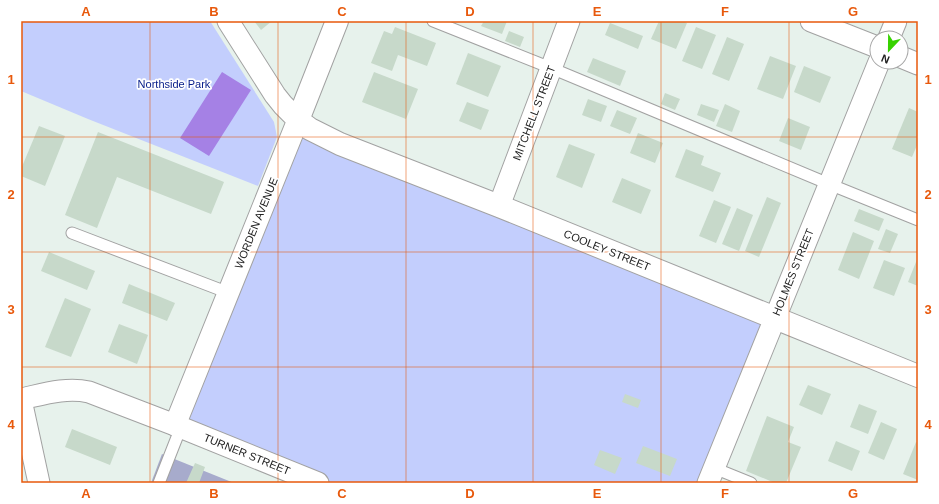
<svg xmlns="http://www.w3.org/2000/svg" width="939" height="504" font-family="Helvetica,sans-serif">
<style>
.cemetery{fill:#a7abcc}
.park{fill:#c3cefd}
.pitch{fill:#a581e5}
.building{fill:#c7d9ca}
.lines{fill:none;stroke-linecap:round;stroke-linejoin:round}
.service-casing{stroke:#a2a2a2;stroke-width:13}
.minor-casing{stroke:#a2a2a2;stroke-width:23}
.tertiary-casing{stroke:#a2a2a2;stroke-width:24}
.service{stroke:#fff;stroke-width:11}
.minor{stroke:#fff;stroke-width:21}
.tertiary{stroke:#fff;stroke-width:22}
.grid{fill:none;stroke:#e8590c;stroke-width:1;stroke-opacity:0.55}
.labels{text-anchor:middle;stroke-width:3.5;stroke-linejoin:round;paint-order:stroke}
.park-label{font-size:11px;fill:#051c89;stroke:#fff}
.street-label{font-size:11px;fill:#212121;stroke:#fff}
.neatline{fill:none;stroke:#e8590c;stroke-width:1.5}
.grid-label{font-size:13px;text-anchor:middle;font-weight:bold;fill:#e8590c}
</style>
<rect width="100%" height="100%" fill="#e7f2ec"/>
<!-- cemetery -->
<polygon class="cemetery" points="162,454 234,483 151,483"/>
<!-- park -->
<g class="park">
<polygon points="21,21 210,21 274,122 277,137 258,186 88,119 21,91"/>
<polygon points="298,120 775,318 708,483 318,483 175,425"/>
</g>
<!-- pitch -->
<polygon class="pitch" points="222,72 251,90 209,156 180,138"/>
<!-- building -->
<g class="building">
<polygon points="254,21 272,21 261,30"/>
<polygon points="484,21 507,21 502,34 481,26"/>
<polygon points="659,21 682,21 687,23 676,49 651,39"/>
<polygon points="610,23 643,36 638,49 605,35"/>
<polygon points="395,27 436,43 427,66 398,55 392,71 371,63 384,31 392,34"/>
<polygon points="696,27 716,35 702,69 682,61"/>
<polygon points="509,31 524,37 520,47 505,41"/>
<polygon points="727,37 744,44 729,81 712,74"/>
<polygon points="468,53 501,66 488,97 456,84"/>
<polygon points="770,56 796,66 783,99 757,89"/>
<polygon points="593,58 626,71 620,86 587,72"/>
<polygon points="804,66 831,77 820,103 794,92"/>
<polygon points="374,72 418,89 406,119 362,102"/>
<polygon points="665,93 680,99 675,110 661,104"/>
<polygon points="588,99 607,106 601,122 582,115"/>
<polygon points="467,102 489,110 481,130 459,121"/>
<polygon points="701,104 719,110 714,122 697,115"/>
<polygon points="725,104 740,111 732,132 716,126"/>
<polygon points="909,108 918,112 918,143 912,157 892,149"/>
<polygon points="617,110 637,118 630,134 610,126"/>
<polygon points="788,118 810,127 801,150 779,141"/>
<polygon points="39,126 65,136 45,186 21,176 21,169"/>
<polygon points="98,132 224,182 211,214 117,177 97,228 65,215"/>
<polygon points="638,133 663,143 655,163 630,153"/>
<polygon points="569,144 595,154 582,188 556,177"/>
<polygon points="686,149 704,156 701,165 721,173 713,192 675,177"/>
<polygon points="622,178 651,190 641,214 612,202"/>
<polygon points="767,197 781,203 759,257 745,251"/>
<polygon points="714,200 731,207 716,243 699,236"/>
<polygon points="737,208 753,215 739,251 722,244"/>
<polygon points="859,209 884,219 879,231 854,221"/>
<polygon points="886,229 898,234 890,253 878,249"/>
<polygon points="853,232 874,241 859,279 838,270"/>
<polygon points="49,252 95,271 87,290 41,271"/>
<polygon points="918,257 918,286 908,282"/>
<polygon points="884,260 905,268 894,296 873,288"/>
<polygon points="129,284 175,303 167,321 122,303"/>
<polygon points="65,298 91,309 71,357 45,347"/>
<polygon points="119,324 148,335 137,364 108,352"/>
<polygon points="808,385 831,394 822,415 799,405"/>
<polygon points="625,394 641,400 638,408 622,402"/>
<polygon points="859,404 877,411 868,434 850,427"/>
<polygon points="767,416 794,427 788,442 801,447 786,483 775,483 746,471"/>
<polygon points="881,422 897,429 884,460 868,453"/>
<polygon points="72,429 117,447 110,465 65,447"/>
<polygon points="836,441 860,451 852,471 828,461"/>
<polygon points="916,442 918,443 918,480 903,474"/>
<polygon points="643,446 677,459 670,476 636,463"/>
<polygon points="600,450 622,458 615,474 594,465"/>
<polygon points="195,463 205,467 199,483 186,483"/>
</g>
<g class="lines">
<defs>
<g id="service">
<polyline points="433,21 551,68 829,184 918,220"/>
<polyline points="72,233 229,293"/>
<polyline points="714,468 751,483"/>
<polyline points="159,483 181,427"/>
</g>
<g id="minor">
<polyline points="811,21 877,47"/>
<polyline points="889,38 896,21"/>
<polyline points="901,57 918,64"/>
<polyline points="499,206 569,21"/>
<path d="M21 399C44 394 66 387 89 392L175 425 318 483"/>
<polyline points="21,400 39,483"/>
<polyline points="175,425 298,120 283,105 275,95 228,21"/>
<polyline points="708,483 879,62"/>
</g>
<polyline id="tertiary" points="337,21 298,120 310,129 340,144 499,206 918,376"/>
</defs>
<!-- service casing -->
<use href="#service" class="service-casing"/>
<!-- minor casing -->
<use href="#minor" class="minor-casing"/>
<!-- tertiary casing -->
<use href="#tertiary" class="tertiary-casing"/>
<!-- service -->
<use href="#service" class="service"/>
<!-- minor -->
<use href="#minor" class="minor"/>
<!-- tertiary -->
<use href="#tertiary" class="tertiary"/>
</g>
<!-- grid -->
<path class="grid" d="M150 21V483M278 21V483M406 21V483M533 21V483M661 21V483M789 21V483M21 137H918M21 252H918M21 367H918"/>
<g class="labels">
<!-- park labels -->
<g class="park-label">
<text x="174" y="88">Northside Park</text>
</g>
<!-- street labels -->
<g class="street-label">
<text transform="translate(534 113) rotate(-69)" y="4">MITCHELL STREET</text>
<text transform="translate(256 223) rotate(-68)" y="4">WORDEN AVENUE</text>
<text transform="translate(607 250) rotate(22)" y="4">COOLEY STREET</text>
<text transform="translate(793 272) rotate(-68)" y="4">HOLMES STREET</text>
<text transform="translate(247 454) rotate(22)" y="4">TURNER STREET</text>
</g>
</g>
<!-- border -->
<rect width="939" height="504" fill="none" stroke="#ffffff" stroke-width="44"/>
<!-- north arrow -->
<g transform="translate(889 50) rotate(202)"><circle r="19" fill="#ffffff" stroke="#a6a6a6"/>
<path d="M0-3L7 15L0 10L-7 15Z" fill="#37d200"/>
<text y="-6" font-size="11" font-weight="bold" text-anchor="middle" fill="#212121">N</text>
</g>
<rect x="22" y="22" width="895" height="460" class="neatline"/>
<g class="grid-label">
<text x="86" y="16">A</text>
<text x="214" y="16">B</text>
<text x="342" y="16">C</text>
<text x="470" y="16">D</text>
<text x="597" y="16">E</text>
<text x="725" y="16">F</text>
<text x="853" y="16">G</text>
<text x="11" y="84">1</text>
<text x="928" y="84">1</text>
<text x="11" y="199">2</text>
<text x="928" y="199">2</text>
<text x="11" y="314">3</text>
<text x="928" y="314">3</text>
<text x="11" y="429">4</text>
<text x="928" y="429">4</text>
<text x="86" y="498">A</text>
<text x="214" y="498">B</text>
<text x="342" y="498">C</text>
<text x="470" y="498">D</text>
<text x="597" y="498">E</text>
<text x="725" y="498">F</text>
<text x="853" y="498">G</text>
</g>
</svg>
